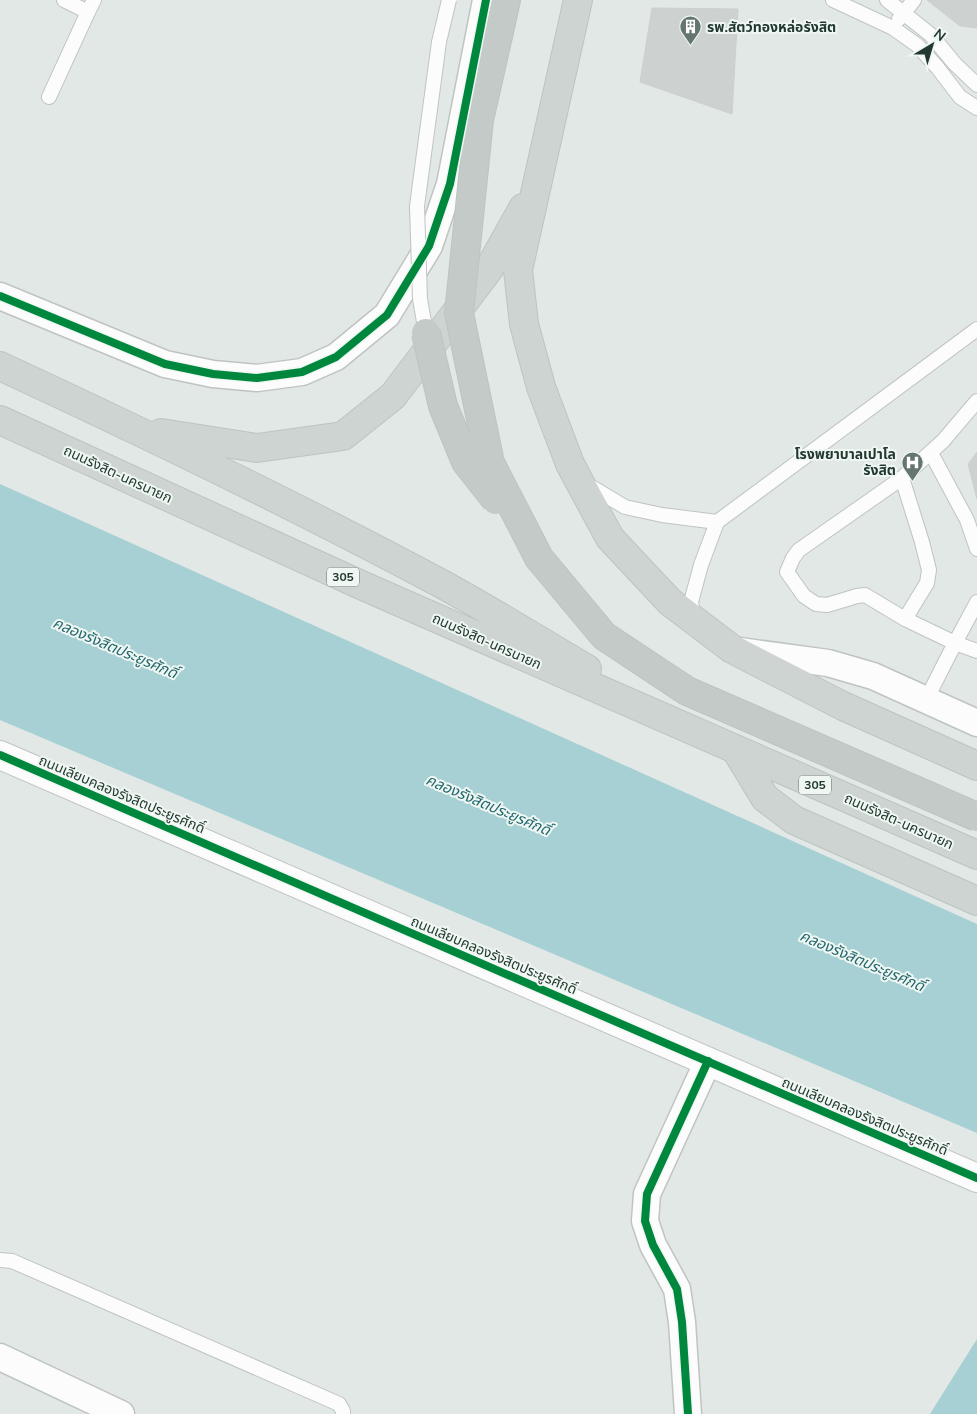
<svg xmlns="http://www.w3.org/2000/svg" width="977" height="1414" font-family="'Nunito Sans','Noto Sans Thai',sans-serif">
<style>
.water{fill:#a6d0d3}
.building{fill:#cdd1cf;stroke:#cbd1ce}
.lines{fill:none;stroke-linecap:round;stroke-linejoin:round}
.service-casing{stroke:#bfc4c2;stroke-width:16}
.minor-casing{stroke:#bfc4c2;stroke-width:29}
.tertiary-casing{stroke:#bfc4c2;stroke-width:30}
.primary-casing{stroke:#bcc4c1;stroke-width:30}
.trunk-casing{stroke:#bcc4c1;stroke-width:30}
.service{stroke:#fbfcfb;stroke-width:14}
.minor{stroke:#fbfcfb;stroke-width:26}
.tertiary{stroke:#fbfcfb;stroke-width:28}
.primary{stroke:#ced4d1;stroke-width:28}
.trunk{stroke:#c4cac8;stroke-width:28}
.service-bridge-casing{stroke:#bfc4c2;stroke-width:16;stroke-linecap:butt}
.trunk-bridge-casing{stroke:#bcc4c1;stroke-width:30;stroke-linecap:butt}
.service-bridge{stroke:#fbfcfb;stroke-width:14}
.trunk-bridge{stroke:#c4cac8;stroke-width:28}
.cycleway-casing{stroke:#f0f7f3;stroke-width:11}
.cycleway{stroke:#00873e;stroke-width:8}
.labels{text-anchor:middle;stroke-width:4;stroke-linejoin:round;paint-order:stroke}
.shield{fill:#f0f7f3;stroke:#60726b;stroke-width:1}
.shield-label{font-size:12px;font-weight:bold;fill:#223931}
.poi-label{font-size:14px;font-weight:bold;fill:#223931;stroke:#f0f7f3;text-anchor:start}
.street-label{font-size:14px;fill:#223931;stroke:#f0f7f3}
.water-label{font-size:15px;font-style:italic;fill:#22686f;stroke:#f0f7f3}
</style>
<rect width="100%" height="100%" fill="#e2e8e5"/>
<!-- water -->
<g class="water">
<polygon points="0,484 977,924 977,1133 0,720"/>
<polygon points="977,1339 977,1414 930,1414"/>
</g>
<!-- building -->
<g class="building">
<polygon points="927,0 977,0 977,28 960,26"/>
<polygon points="652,8 738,9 732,114 640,82"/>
<polygon points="977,452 977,499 968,464"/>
</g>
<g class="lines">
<defs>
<g id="service">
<polyline points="833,0 893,28 917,45 937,67 960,97 977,108"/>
<polyline points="887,0 931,35 955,64 977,85"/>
<polyline points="88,12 94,0"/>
<polyline points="899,19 914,0"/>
<polyline points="49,97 88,12 64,0"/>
<polyline points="977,401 943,441 902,478 799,550 793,558 787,572 804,596 816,604 827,605 857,596 865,595 905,619 955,643 977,602"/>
<polyline points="931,453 967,520 977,549"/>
<polyline points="902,478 922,542 929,570 927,583 905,619"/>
<polyline points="585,483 625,507 662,515 717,522"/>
<polyline points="694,618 691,602 701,565 717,522 977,329"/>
<polyline points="926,700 955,643 977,651"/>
<polyline points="0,1260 12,1261 339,1404 343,1411 343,1414"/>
</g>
<g id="minor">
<polyline points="0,296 165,364 213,374 257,378 302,372 336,357 387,315 429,246 450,184 486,0"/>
<polyline points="740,651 828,663 873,676 977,723"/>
<polyline points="0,1357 121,1414"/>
<polyline points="688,1414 682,1322 677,1289 653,1245 645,1221 647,1194 708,1061"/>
</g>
<polyline id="tertiary" points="0,755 977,1178"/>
<g id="primary">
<polyline points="578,0 518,270 524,324 541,387 570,464 578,479 610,538 670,602 732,649 843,706 977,766"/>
<path d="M0 366C149 435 296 506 440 583 490 610 538 640 587 669"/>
<polyline points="0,420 361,585 977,855"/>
<polyline points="161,433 257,448 343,436 393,396 489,269 523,208"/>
<polyline points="736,750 765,798 794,820 977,901"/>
</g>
<polyline id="trunk" points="498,36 506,0"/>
</defs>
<!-- service casing -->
<use href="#service" class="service-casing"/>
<!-- minor casing -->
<use href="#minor" class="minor-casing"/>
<!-- tertiary casing -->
<use href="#tertiary" class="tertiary-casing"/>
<!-- primary casing -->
<use href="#primary" class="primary-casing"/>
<!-- trunk casing -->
<use href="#trunk" class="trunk-casing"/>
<!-- service -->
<use href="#service" class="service"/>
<!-- minor -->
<use href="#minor" class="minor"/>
<!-- tertiary -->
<use href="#tertiary" class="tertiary"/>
<!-- primary -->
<use href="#primary" class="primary"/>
<!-- trunk -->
<use href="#trunk" class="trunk"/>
<defs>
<polyline id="service-bridge" points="426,333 420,299 417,206 439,42 449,0"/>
<g id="trunk-bridge">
<polyline points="498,36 479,120 459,313 490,463 539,558 604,636 687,691 977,817"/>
<polyline points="426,333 443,406 466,462 496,500"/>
</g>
</defs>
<!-- service-bridge casing -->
<use href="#service-bridge" class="service-bridge-casing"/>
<!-- trunk-bridge casing -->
<use href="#trunk-bridge" class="trunk-bridge-casing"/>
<!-- service-bridge -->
<use href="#service-bridge" class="service-bridge"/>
<!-- trunk-bridge -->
<use href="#trunk-bridge" class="trunk-bridge"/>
<defs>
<g id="cycleway">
<polyline points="0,296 165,364 213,374 257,378 302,372 336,357 387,315 429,246 450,184 486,0"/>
<polyline points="0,755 977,1178"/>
<polyline points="688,1414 682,1322 677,1289 653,1245 645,1221 647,1194 708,1061"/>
</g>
</defs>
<!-- cycleway casing -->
<use href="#cycleway" class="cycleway-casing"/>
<!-- cycleway -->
<use href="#cycleway" class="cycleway"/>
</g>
<!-- icons -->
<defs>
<symbol id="building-pin" viewBox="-11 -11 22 30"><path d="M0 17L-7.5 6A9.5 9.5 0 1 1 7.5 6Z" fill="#657670" stroke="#f0f7f3"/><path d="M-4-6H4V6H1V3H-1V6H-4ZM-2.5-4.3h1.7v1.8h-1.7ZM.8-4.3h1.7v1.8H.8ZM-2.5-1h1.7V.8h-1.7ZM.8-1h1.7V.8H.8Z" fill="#fff"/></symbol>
<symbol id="hospital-pin" viewBox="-11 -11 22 30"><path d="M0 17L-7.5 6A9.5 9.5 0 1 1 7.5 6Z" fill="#657670" stroke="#f0f7f3"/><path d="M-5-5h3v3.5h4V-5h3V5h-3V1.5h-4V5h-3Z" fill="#fff"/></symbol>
</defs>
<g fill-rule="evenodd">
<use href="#building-pin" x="678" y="14" width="25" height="34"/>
<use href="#hospital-pin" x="900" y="450" width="25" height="34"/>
</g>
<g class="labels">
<!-- shield labels -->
<g class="shield">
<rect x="327" y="567.5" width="32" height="19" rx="4"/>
<rect x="799" y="775.5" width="32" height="19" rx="4"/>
</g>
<g class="shield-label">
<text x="343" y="581">305</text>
<text x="815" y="789">305</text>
</g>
<!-- poi labels -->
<g class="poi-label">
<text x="707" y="32">รพ.สัตว์ทองหล่อรังสิต</text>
<text x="896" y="459" text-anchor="end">โรงพยาบาลเปาโล<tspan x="896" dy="16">รังสิต</tspan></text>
</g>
<!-- street labels -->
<g class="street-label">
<text transform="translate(118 474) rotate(25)" y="5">ถนนรังสิต-นครนายก</text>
<text transform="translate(487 641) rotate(24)" y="5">ถนนรังสิต-นครนายก</text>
<text transform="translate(122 794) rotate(23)" y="5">ถนนเลียบคลองรังสิตประยูรศักดิ์</text>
<text transform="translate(899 821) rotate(24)" y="5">ถนนรังสิต-นครนายก</text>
<text transform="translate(494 955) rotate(23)" y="5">ถนนเลียบคลองรังสิตประยูรศักดิ์</text>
<text transform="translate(865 1116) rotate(23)" y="5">ถนนเลียบคลองรังสิตประยูรศักดิ์</text>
</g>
<!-- water labels -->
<g class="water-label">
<text transform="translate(115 648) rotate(23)" y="5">คลองรังสิตประยูรศักดิ์</text>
<text transform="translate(488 805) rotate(23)" y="5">คลองรังสิตประยูรศักดิ์</text>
<text transform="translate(862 961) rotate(23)" y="5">คลองรังสิตประยูรศักดิ์</text>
</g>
</g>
<!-- north arrow -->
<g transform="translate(932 45) rotate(38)" stroke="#f0f7f3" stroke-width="4" paint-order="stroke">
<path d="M0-4L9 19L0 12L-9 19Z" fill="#223931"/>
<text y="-8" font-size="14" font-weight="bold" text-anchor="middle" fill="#223931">N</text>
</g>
</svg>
